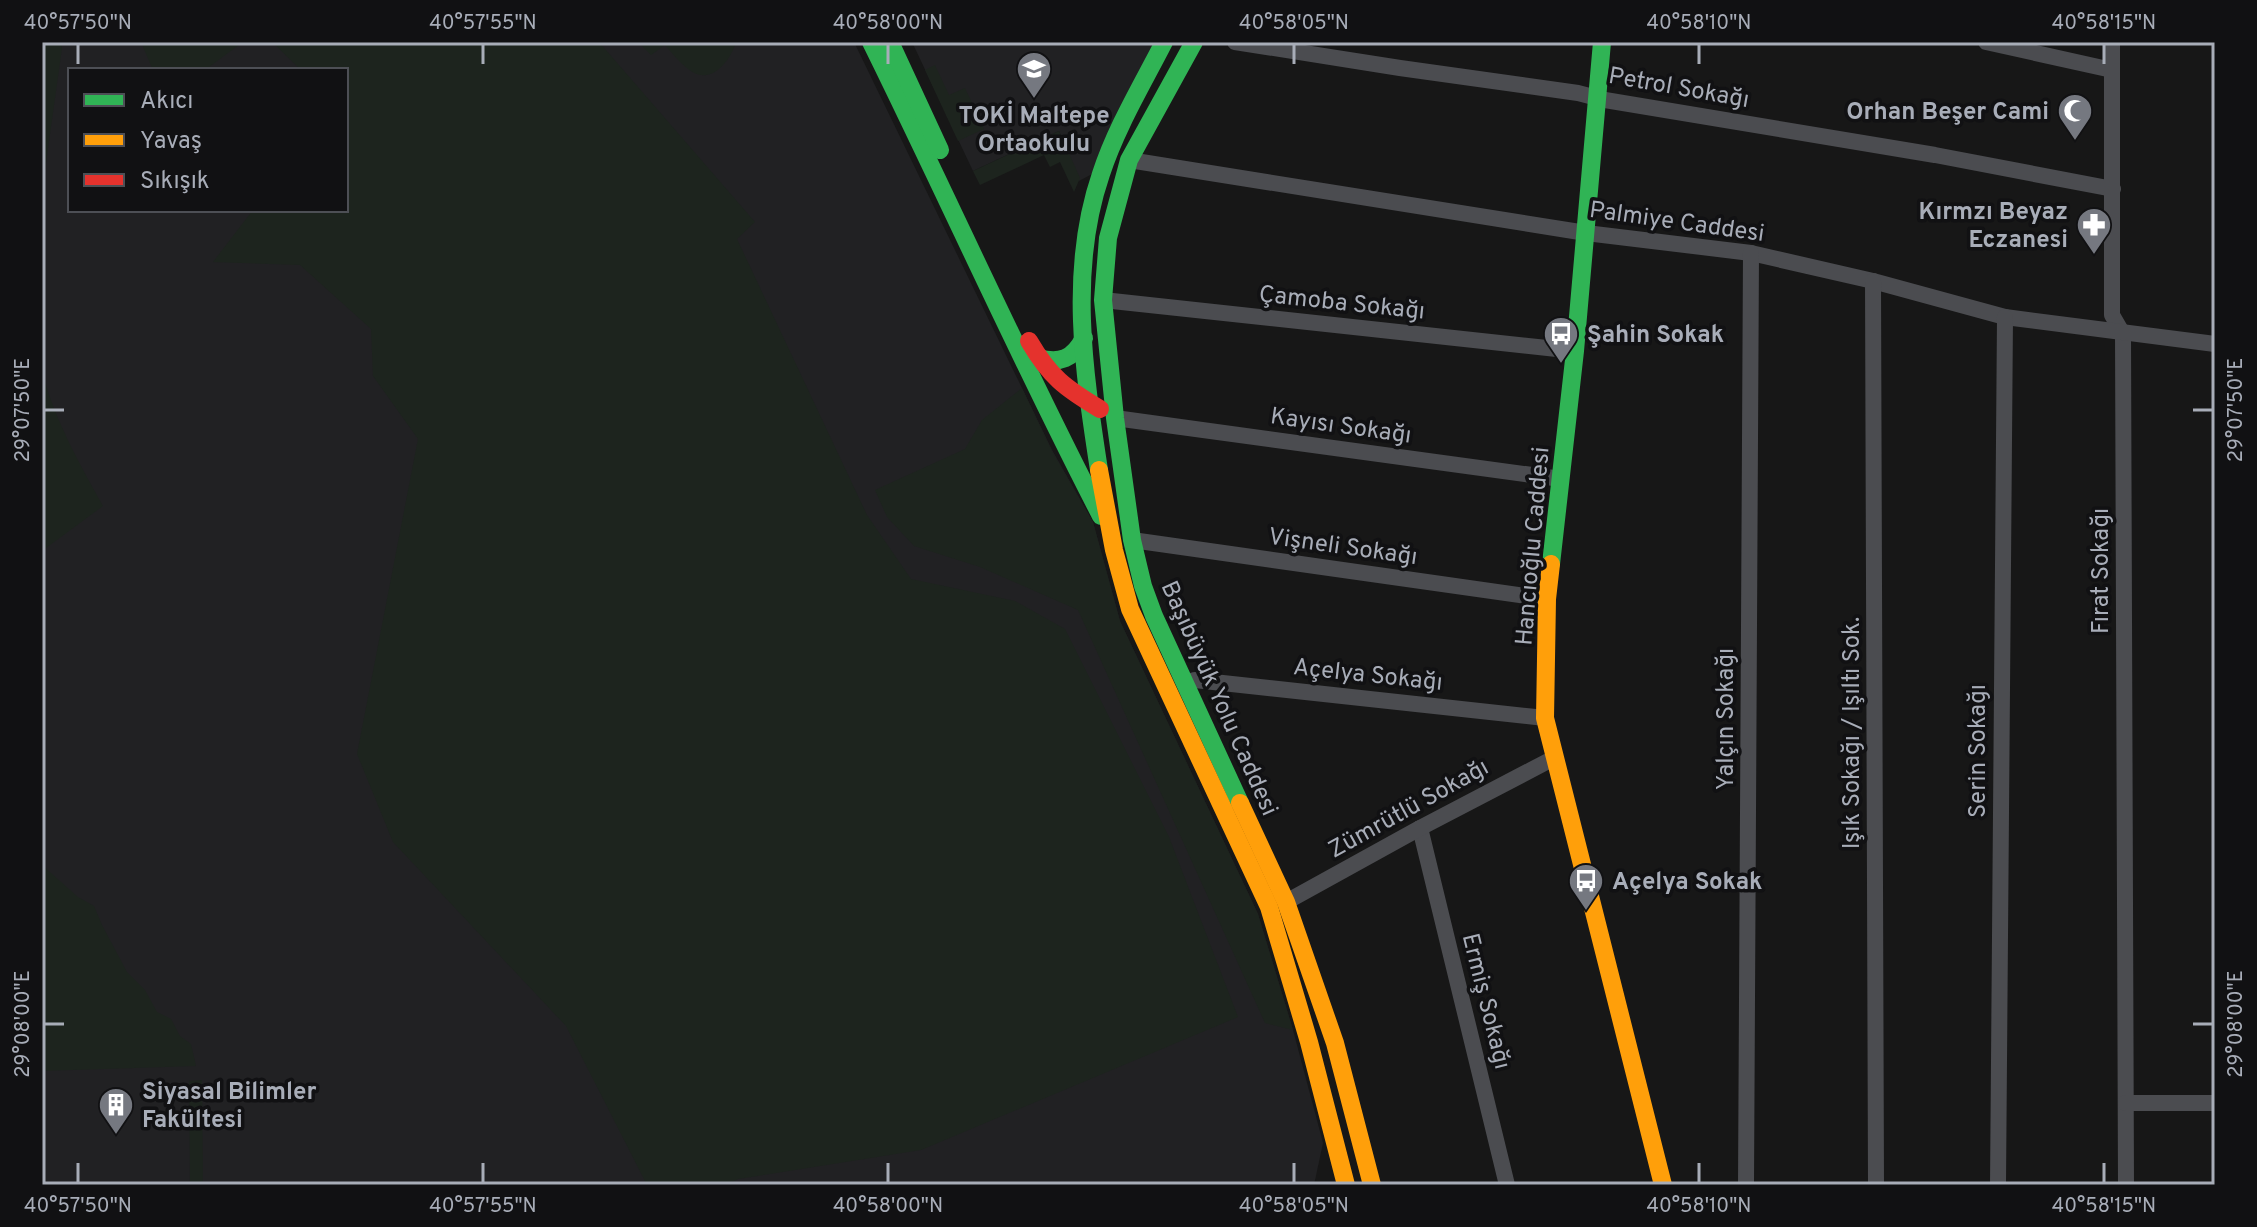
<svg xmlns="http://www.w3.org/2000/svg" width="2257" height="1227" font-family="Overpass,sans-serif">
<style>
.built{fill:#212123;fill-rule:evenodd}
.green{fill:#1d241e}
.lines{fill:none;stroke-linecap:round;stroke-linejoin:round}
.street{stroke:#4b4c50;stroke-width:16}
.fast{stroke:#30b455;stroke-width:18}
.slow{stroke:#ff9f0a;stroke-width:18}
.jam{stroke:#e5322d;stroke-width:18}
.ticks{fill:none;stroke:#a8adb8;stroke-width:3}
.labels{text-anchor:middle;stroke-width:7;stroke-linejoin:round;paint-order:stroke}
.street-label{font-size:24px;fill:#a8adb8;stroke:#111113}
.poi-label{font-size:24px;font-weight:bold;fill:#a8adb8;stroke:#111113;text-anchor:start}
.neatline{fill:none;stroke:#a8adb8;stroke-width:3}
.ticks-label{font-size:20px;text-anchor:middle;fill:#a8adb8}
</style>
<rect width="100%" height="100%" fill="#171717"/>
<!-- built -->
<g class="built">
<path d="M42 42H854L1052 450 1093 522 1120 621 1258 914 1293 1030 1323 1143 1314 1185H42ZM70 70H346V210H70Z"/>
<polygon points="912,42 1158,42 1092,174 1079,181 1059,131 973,171"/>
</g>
<!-- green -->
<g class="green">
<polygon points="42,42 61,42 62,48 42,191"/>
<polygon points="141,42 243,42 205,70 153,70"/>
<polygon points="272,42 599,42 755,222 737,239 867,515 911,579 1015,601 1065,629 1169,837 1238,1017 921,1150 738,1179 726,1185 647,1185 566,1026 393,842 357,754 418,439 373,376 371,329 300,265 213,262 253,210 346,210 346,70 301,70"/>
<path d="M638 42H736C730 62 710 87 688 69 679 62 672 53 665 45L651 55Z"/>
<polygon points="935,65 949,95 965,88 984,129 958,141 925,70"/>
<polygon points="1059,131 1080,178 1074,192 1060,162 1050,167 1044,155 980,185 973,171"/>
<path d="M42 372C55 420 79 463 103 506L42 551Z"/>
<polygon points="1022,388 1052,451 1093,522 1120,621 1258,914 1293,1030 1265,1023 1078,610 980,567 914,546 887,517 875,490 965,449 982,420"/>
<polygon points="42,865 78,897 94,906 102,925 127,972 145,990 157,1012 171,1019 180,1036 191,1044 196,1066 42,1071"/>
<polygon points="202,1080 203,1185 190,1185 189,1081"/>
</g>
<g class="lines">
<!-- street -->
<g class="street">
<polyline points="1235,42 1400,68 1578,93 1605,100 1935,155 2113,189"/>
<polyline points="1986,42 2112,70"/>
<polyline points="2112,42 2112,315 2123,334 2126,1185"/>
<polyline points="1129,160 1586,233 1751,253 1873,281 2005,317 2215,344"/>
<polyline points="1873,281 1876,1185"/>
<polyline points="1103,300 1575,351"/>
<polyline points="1115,418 1561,479"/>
<polyline points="1132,540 1547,599"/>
<polyline points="1185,683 1195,680 1545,718"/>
<polyline points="1420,828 1507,1185"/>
<polyline points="1286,902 1420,828 1554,758"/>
<polyline points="2126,1103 2215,1103"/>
<polyline points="1746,1185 1751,253"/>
<polyline points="1998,1185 2005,317"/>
</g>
<!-- fast -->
<g class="fast">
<path d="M871 42C949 200 1020 360 1101 516"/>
<polyline points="890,42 940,150"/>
<polyline points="1194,42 1129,160 1108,238 1103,300 1115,418 1132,540 1143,586 1154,616 1240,803"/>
<path d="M1038 358C1060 364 1073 359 1084 338"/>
<path d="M1099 470C1084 372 1068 270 1101 174 1116 128 1142 85 1164 42"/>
<polyline points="1551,564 1575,351 1602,42"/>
</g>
<!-- slow -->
<g class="slow">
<polyline points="1099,470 1114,550 1130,609 1269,907 1309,1042 1346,1185"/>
<polyline points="1551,564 1547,599 1545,718 1663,1185"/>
<polyline points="1240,803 1286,902 1335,1043 1372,1185"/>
</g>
<!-- jam -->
<path class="jam" d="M1029 341C1050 377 1065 388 1100 409"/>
</g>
<!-- ticks -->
<path class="ticks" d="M78 44V64M483 44V64M888 44V64M1294 44V64M1699 44V64M2104 44V64M44 410H64M2193 410H2213M44 1024H64M2193 1024H2213M78 1163V1183M483 1163V1183M888 1163V1183M1294 1163V1183M1699 1163V1183M2104 1163V1183"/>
<!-- icons -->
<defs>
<symbol id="school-pin" viewBox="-11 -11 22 30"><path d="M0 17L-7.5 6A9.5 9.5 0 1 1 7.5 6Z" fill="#757880" stroke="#111113"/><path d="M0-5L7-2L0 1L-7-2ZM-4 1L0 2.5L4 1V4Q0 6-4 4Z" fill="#fff"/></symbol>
<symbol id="mosque-pin" viewBox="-11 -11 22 30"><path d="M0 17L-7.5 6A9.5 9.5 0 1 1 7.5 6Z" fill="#757880" stroke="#111113"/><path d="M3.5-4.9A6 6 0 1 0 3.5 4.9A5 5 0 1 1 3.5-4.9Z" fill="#fff"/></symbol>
<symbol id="pharmacy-pin" viewBox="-11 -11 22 30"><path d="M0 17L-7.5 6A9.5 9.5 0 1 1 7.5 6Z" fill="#757880" stroke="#111113"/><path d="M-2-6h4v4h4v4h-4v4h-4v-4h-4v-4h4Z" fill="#fff"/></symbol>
<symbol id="bus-pin" viewBox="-11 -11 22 30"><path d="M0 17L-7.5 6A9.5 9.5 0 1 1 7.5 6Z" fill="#757880" stroke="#111113"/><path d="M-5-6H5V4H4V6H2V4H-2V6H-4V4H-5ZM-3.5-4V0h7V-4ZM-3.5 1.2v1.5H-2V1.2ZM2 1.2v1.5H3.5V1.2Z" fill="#fff"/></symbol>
<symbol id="building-pin" viewBox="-11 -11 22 30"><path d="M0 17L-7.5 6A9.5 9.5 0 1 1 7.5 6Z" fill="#757880" stroke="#111113"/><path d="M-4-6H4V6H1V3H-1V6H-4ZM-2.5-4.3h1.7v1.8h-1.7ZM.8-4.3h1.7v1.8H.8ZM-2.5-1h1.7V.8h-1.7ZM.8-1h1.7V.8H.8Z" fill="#fff"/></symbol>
</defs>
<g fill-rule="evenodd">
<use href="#school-pin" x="1014" y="49" width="40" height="54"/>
<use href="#mosque-pin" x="2055" y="91" width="40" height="54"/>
<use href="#pharmacy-pin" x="2074" y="205" width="40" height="54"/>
<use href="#bus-pin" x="1541" y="314" width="40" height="54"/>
<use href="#bus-pin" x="1566" y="861" width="40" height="54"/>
<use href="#building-pin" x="96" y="1085" width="40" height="54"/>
</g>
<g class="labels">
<!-- street labels -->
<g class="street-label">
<text transform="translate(1679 87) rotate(10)" y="8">Petrol Sokağı</text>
<text transform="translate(1677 221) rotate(8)" y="8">Palmiye Caddesi</text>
<text transform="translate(1342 302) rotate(6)" y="8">Çamoba Sokağı</text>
<text transform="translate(1341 425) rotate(8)" y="8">Kayısı Sokağı</text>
<text transform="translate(1343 546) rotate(8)" y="8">Vişneli Sokağı</text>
<text transform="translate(1532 546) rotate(-85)" y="8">Hancıoğlu Caddesi</text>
<text transform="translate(2100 571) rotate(-90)" y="8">Fırat Sokağı</text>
<text transform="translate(1368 674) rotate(6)" y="8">Açelya Sokağı</text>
<text transform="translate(1220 698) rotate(66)" y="8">Başıbüyük Yolu Caddesi</text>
<text transform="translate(1725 719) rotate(-90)" y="8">Yalçın Sokağı</text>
<text transform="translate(1851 733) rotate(-90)" y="8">Işık Sokağı / Işıltı Sok.</text>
<text transform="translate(1977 751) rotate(-90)" y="8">Serin Sokağı</text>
<text transform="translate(1408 808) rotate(-29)" y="8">Zümrütlü Sokağı</text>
<text transform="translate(1487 1001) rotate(76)" y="8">Ermiş Sokağı</text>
</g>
<!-- poi labels -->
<g class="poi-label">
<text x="2049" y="119" text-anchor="end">Orhan Beşer Cami</text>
<text x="1034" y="123" text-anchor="middle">TOKİ Maltepe<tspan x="1034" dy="28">Ortaokulu</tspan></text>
<text x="2068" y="219" text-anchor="end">Kırmzı Beyaz<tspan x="2068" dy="28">Eczanesi</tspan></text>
<text x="1587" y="342">Şahin Sokak</text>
<text x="1612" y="889">Açelya Sokak</text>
<text x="142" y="1099">Siyasal Bilimler<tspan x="142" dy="28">Fakültesi</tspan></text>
</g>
</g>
<!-- border -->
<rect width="2257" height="1227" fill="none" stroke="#111113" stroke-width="88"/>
<!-- legend -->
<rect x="68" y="68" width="280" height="144" fill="#111113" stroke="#4d4f55" stroke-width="2"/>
<rect x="84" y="94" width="40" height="12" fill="#30b455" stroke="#4d4f55" stroke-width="2"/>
<text x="140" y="108" font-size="24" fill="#a8adb8">Akıcı</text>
<rect x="84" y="134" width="40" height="12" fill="#ff9f0a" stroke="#4d4f55" stroke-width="2"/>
<text x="140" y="148" font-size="24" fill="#a8adb8">Yavaş</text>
<rect x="84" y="174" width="40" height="12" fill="#e5322d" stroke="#4d4f55" stroke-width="2"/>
<text x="140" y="188" font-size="24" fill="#a8adb8">Sıkışık</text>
<rect x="44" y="44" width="2169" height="1139" class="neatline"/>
<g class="ticks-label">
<text x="78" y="29">40°57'50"N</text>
<text x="483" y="29">40°57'55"N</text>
<text x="888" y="29">40°58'00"N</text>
<text x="1294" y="29">40°58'05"N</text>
<text x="1699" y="29">40°58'10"N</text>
<text x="2104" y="29">40°58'15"N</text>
<text transform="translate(2235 410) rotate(-90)" y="7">29°07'50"E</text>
<text transform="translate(22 410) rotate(-90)" y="7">29°07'50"E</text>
<text transform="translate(2235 1024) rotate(-90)" y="7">29°08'00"E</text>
<text transform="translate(22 1024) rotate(-90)" y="7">29°08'00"E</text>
<text x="78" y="1212">40°57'50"N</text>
<text x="483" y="1212">40°57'55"N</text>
<text x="888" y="1212">40°58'00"N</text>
<text x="1294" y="1212">40°58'05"N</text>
<text x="1699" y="1212">40°58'10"N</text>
<text x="2104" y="1212">40°58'15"N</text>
</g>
</svg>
